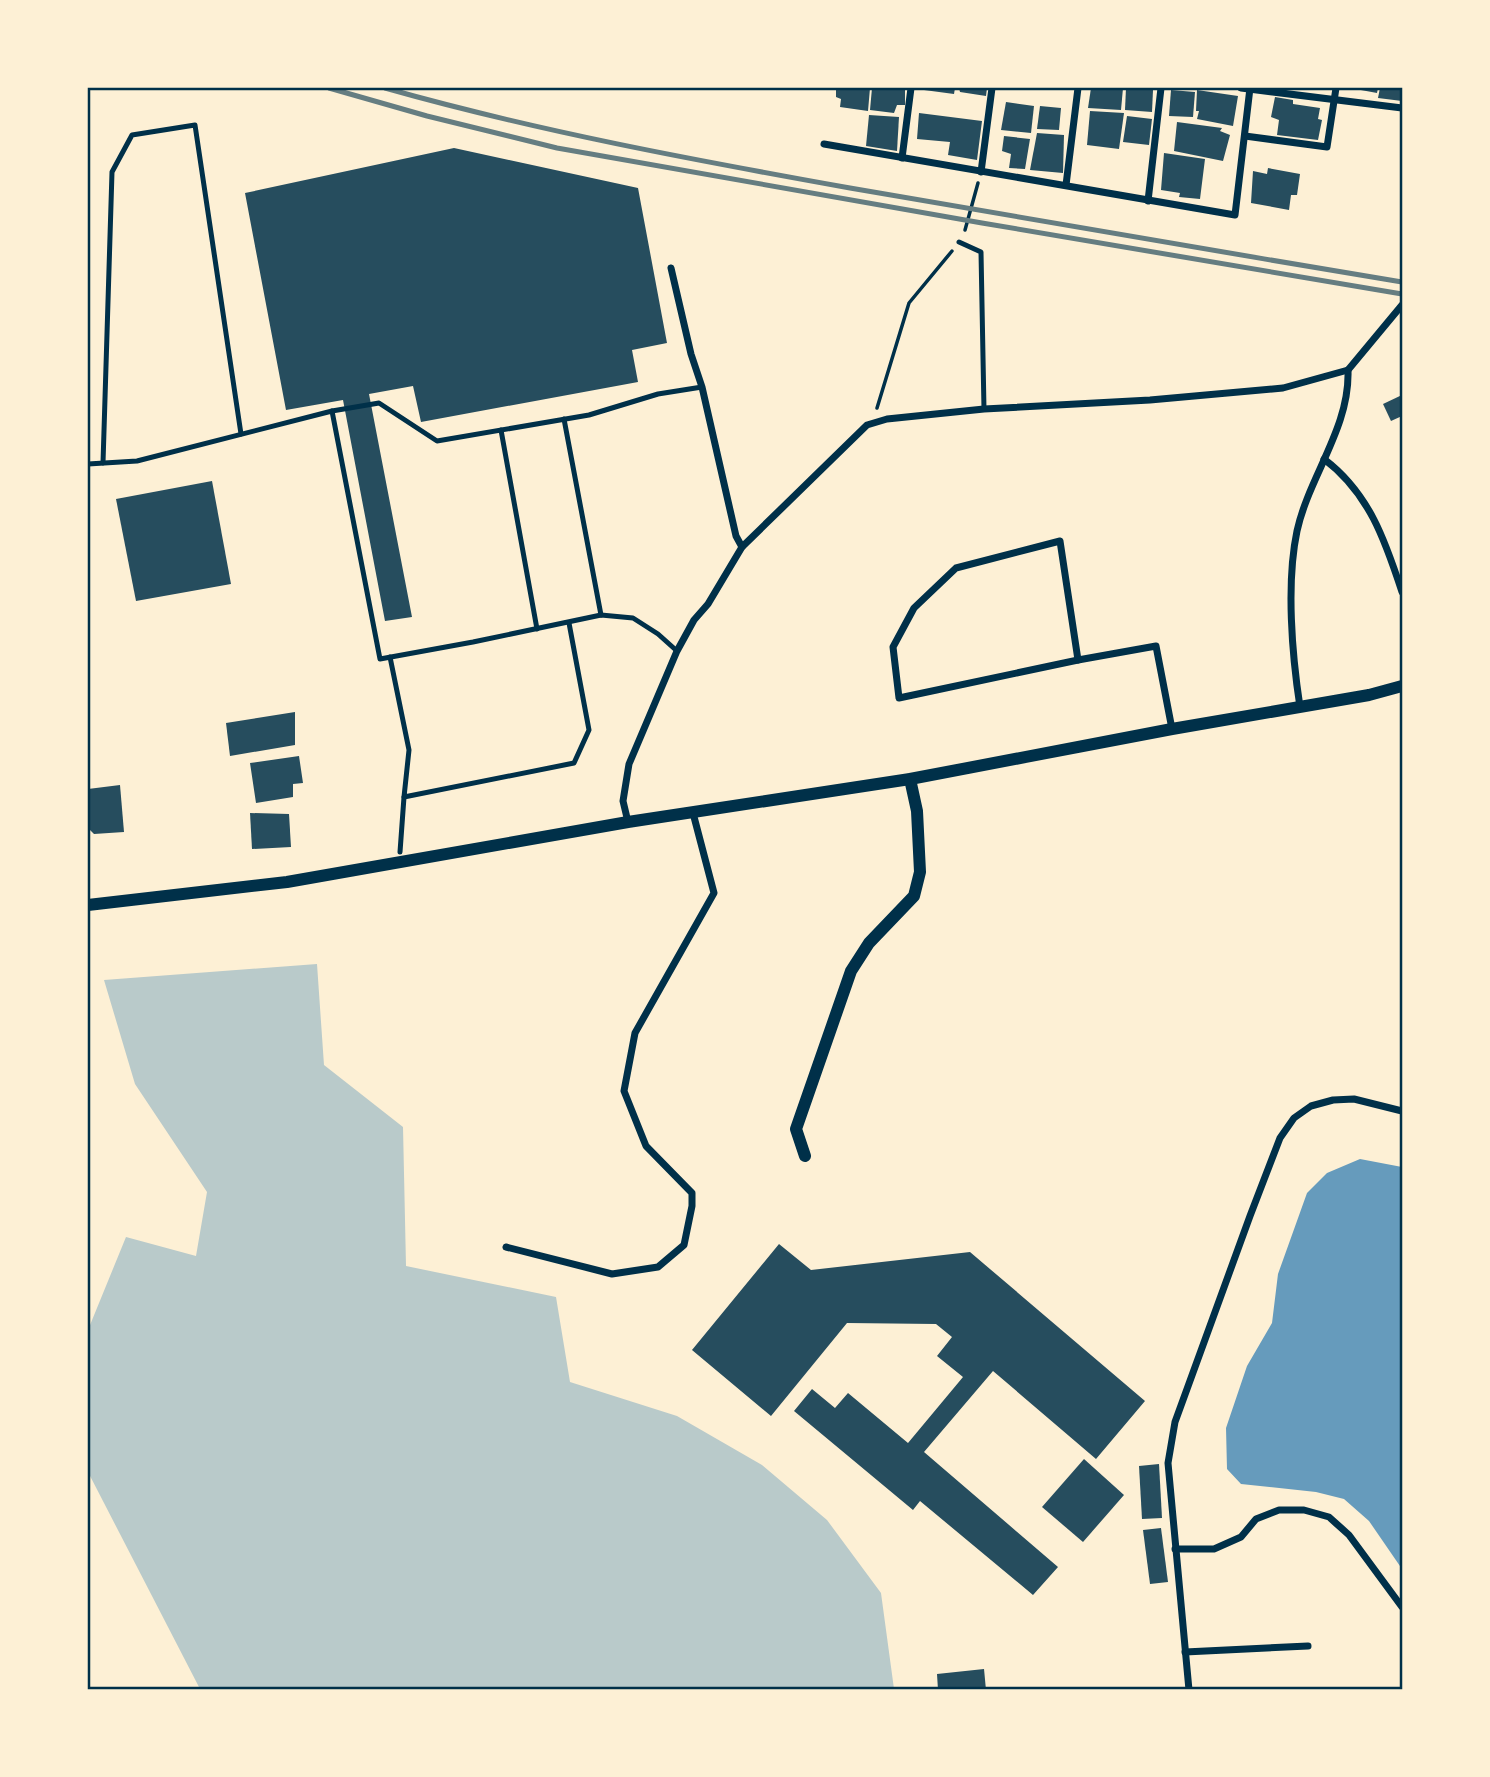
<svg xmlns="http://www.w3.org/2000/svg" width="1490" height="1777" font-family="'Fira Sans Condensed',sans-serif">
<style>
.green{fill:#b9caca}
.water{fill:#669bbc}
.building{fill:#264d5e}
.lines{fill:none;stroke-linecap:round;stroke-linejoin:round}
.path{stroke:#003049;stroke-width:3.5}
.service{stroke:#003049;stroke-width:5}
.minor{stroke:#003049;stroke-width:7}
.tertiary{stroke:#003049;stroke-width:12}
.rail{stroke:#657d81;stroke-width:5}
.neatline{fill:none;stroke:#003049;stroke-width:2.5}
</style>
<rect width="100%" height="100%" fill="#fdf0d5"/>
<!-- green -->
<polygon class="green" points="317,964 324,1065 403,1127 406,1266 556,1297 570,1382 677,1416 762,1465 827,1520 881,1593 894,1689 200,1689 88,1472 88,1330 126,1237 196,1256 207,1192 135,1084 104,980"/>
<!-- water -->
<polygon class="water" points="1360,1159 1402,1167 1402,1569 1369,1521 1344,1499 1316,1492 1241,1484 1227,1469 1226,1428 1247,1366 1272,1323 1278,1274 1307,1193 1327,1173"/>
<!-- building -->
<g class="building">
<polygon points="836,88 870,88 868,111 840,107 841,99 836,97"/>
<polygon points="872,88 905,88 905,105 897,105 894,113 870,110"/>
<polygon points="924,88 955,88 954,94 924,90"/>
<polygon points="959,88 987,88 986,96 960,92"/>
<polygon points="1091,88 1123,88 1121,110 1088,108"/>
<polygon points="1126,88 1153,90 1152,112 1125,110"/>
<polygon points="1350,88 1378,88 1377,93"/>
<polygon points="1380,88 1402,88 1402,101 1378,98"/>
<polygon points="1171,90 1195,92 1193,117 1169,116"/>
<polygon points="1197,90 1238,96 1233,126 1197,119 1199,111 1196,111"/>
<polygon points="1275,97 1293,100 1293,104 1320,108 1318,119 1322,120 1318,140 1277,135 1279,120 1271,117"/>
<polygon points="1006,102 1034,106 1031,133 1001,130"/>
<polygon points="1040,106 1061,108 1059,130 1037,129"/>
<polygon points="1090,111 1124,113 1119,149 1087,145"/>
<polygon points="919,113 982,121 977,160 948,155 950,142 917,139"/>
<polygon points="869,115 899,117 897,151 866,146"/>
<polygon points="1127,116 1152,119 1149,145 1123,142"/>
<polygon points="1177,122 1222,128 1220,131 1230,135 1223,161 1174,151"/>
<polygon points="1037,133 1064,135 1063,173 1030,170"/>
<polygon points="1004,136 1030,139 1025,169 1009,168 1011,154 1002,151"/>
<polygon points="454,148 638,188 667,343 632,350 638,382 421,422 413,386 369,394 412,617 385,621 343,400 286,410 245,193"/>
<polygon points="1164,153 1205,159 1200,199 1179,197 1180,193 1161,190"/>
<polygon points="1268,168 1300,174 1297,195 1291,195 1289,210 1251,203 1253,171 1267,174"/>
<polygon points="1402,395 1402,416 1391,421 1383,404"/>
<polygon points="212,481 231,584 136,601 116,499"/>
<polygon points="295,712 295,745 230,756 226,723"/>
<polygon points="299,756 303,783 293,784 293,797 256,803 250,763"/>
<polygon points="120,785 124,832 94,834 88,828 88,789"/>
<polygon points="250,813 289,814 291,847 252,849"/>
<polygon points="779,1244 811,1270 970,1252 1145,1401 1096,1459 993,1371 924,1452 1058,1567 1033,1595 920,1501 913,1510 794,1411 812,1389 835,1408 848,1393 908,1443 963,1377 937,1356 952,1337 936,1324 847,1323 771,1416 692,1350"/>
<polygon points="1084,1459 1124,1495 1083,1542 1042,1507"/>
<polygon points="1159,1464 1162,1518 1142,1519 1139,1466"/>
<polygon points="1161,1528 1168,1582 1150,1584 1143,1530"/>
<polygon points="984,1669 986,1690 938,1690 937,1674"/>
</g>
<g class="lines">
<!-- path -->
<g class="path">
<polyline points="965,230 978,183"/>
<polyline points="877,408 909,303 952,251"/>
</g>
<!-- service -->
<g class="service">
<polyline points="959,242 981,252 984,409"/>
<polyline points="332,411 379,403 437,441 589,415 658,394 702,387"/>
<polyline points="564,419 601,615"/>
<polyline points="501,430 537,629"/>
<polyline points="103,463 112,172 132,135 195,125 241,434"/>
<polyline points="88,464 137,461 332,411 380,659 473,642 601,615 633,618 658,634 677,651"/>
<polyline points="390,657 409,750 404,797 574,763 589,730 569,623"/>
<polyline points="400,852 404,797"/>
</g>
<!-- minor -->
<g class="minor">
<polyline points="1241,88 1402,108"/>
<polyline points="1245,136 1327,147 1336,88"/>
<polyline points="824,144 1235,215 1250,88"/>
<polyline points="902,158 911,88"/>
<polyline points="981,172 992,88"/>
<polyline points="1066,185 1078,88"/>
<polyline points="1148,201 1161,88"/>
<polyline points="671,268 691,354 702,387 736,536 742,547"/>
<path d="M1324 459C1369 493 1385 540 1402 592"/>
<polygon points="1060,541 1078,660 899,698 893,647 914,608 956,568"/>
<polyline points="1078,660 1156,646 1172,729"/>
<path d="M1300 707C1292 655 1286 583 1297 531 1309 476 1350 428 1348 370"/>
<polyline points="628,822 623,801 629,764 677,651 694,620 708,604 742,547 867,425 887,419 984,409 1150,400 1283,388 1348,370 1402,305"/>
<polyline points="506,1247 612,1274 658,1267 684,1245 692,1206 692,1193 646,1146 624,1091 635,1033 714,893 693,813"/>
<polyline points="1175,1549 1214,1549 1241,1537 1256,1519 1279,1510 1304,1510 1329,1517 1349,1535 1402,1607"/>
<polyline points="1185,1652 1308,1646"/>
<polyline points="1189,1690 1168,1463 1175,1422 1250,1216 1280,1138 1294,1118 1311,1106 1333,1100 1354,1099 1402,1111"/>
</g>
<!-- tertiary -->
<g class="tertiary">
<polyline points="88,905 287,882 628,822 910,779 1172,729 1369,695 1402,686"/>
<polyline points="805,1156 796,1129 851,971 869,943 914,896 920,872 917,811 910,779"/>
</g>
<!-- rail -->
<g class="rail">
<polyline points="329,88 427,116 557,148 982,223 1402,294"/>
<path d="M385 88C537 131 694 160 850 188 1034 221 1218 251 1402 282"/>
</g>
</g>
<!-- border -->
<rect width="1490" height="1777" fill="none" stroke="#fdf0d5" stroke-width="178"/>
<rect x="89" y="89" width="1312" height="1599" class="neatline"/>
</svg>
